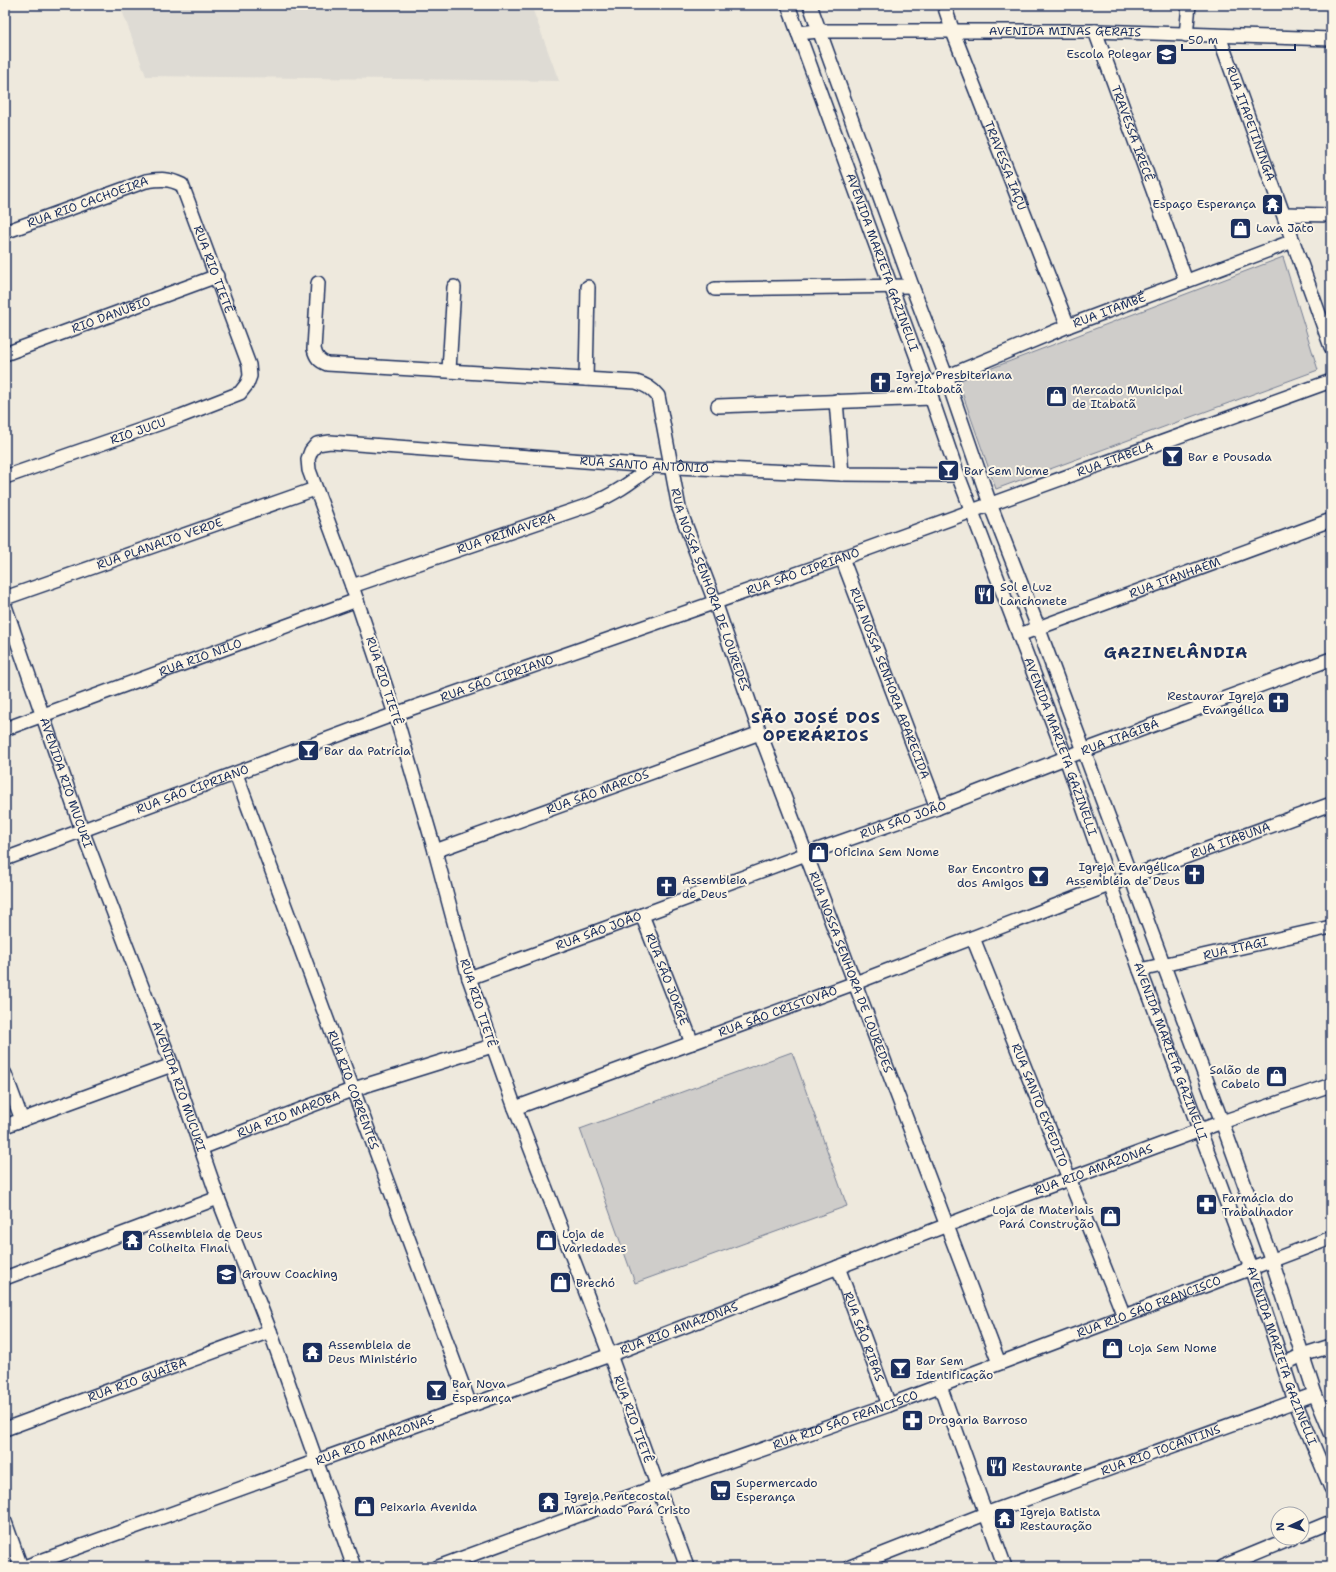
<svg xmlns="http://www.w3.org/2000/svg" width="1336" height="1572" font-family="'Shantell Sans',sans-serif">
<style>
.built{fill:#dedbd4}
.green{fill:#cfcdca;stroke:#757e94}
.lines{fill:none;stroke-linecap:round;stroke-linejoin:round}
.street-casing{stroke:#1b2f5e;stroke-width:16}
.street{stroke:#fcf5e5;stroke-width:13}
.labels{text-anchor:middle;stroke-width:4;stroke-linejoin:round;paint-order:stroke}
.street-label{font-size:12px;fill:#1b2f5e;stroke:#fcf5e5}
.poi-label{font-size:12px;fill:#1b2f5e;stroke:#fcf5e5;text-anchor:start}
.district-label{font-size:16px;font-weight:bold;letter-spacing:1px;fill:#1b2f5e;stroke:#fcf5e5}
</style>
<rect width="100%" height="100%" fill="#eee9dd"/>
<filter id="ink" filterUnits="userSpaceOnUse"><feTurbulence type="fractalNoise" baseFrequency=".025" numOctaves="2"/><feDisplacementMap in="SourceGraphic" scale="8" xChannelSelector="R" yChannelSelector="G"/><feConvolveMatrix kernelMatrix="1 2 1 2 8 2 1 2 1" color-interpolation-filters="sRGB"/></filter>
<g filter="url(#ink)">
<!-- built -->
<polygon class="built" points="120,5 531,5 559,81 146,76"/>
<!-- green -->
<g class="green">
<polygon points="1283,257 1318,370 996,489 958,381"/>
<polygon points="792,1052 847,1206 635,1283 580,1129"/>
</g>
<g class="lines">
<defs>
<g id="street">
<path id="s1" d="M788 5 927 385 958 475 1066 758 1140 970 1251 1268 1295 1401 1331 1488"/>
<polyline points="810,5 912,286 946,376 990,504 1038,627 1222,1122 1272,1261 1315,1394 1331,1433"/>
<path id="s2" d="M944 5 953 32 1068 326"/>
<path id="s3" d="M1095 31 1186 281"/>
<path id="s4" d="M798 33 819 31H1095L1331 39"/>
<polyline points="1186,35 1189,5"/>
<path id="s5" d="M1219 36 1331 347"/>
<polyline points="1284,214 1331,215"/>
<path id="s6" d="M5 232 146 181C161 179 168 178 182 185L249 365 250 376 247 384 240 393 181 416 5 477"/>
<path id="s7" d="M318 283 314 349C316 357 319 361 327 364L636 382C646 385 651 388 658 396L679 508 715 602 760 733 999 1363"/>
<polyline points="715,289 912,286"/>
<path id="s8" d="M5 354 217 276"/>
<polyline points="449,370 454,287"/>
<polyline points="586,379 588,287"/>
<path id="s9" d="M927 385 1068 326 1293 241"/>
<polyline points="836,401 842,474"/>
<polyline points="718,406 932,398"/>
<path id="s10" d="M842 558 937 808"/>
<path id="s11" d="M352 586 589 505C615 494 629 484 652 466"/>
<path id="s12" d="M5 598 315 489"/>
<path id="s13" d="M5 606 82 830 172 1065 218 1198 270 1331 354 1567"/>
<path id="s14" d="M1019 635 1331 520"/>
<path id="s15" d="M5 729 357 600"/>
<path id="s16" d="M236 774 470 1405"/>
<path id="s17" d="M435 851 760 733"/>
<path id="s18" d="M5 859 395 714 842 558 1331 381"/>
<path id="s19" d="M642 915 692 1043"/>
<path id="s20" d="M973 938 1124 1316"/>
<path id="s21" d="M1140 970 1331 927"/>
<path id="s22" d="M469 978 642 915 806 854 937 808 1083 751 1331 659"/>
<polyline points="5,1074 22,1120"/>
<path id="s23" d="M515 1108 855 983 1130 877 1331 804"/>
<polyline points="5,1126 172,1065"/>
<path id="s24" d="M201 1148 354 1089 492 1046"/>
<path id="s25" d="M838 1267 889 1405"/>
<polyline points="5,1278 218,1198"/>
<polyline points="1284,1364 1302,1355 1331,1346"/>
<polyline points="940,1386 1005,1567"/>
<path id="s26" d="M5 1429 270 1331"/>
<polyline points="5,1522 21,1567"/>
<polyline points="1302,1534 1331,1522"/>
<path id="s27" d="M24 1567 610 1355 1020 1197 1222 1122 1331 1085"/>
<path id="s28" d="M438 1567 658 1486 889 1405 1331 1238"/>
<path id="s29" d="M687 1567 610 1355 515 1108 469 978 435 851 395 714 352 586 309 470 308 459 311 451 317 444 330 442 652 466 842 474 958 475"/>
<path id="s30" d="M850 1567 985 1514 1315 1394"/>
<polyline points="1222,1567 1292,1538"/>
</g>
</defs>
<!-- street casing -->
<use href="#street" class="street-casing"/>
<!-- street -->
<use href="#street" class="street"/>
</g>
</g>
<!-- icons -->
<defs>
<symbol id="school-square" viewBox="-11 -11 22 22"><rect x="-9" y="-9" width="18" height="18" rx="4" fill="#1b2f5e" stroke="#fcf5e5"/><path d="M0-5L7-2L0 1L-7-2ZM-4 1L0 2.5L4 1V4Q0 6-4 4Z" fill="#fff"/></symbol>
<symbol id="temple-square" viewBox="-11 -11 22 22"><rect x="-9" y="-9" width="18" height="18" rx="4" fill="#1b2f5e" stroke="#fcf5e5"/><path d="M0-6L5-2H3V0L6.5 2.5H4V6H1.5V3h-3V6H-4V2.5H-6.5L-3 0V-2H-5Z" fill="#fff"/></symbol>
<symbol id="shop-square" viewBox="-11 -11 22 22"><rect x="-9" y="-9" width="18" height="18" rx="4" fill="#1b2f5e" stroke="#fcf5e5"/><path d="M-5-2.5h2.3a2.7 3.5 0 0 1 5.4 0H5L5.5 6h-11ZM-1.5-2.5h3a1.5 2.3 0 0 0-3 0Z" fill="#fff"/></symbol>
<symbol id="church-square" viewBox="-11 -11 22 22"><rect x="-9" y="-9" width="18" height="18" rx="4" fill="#1b2f5e" stroke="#fcf5e5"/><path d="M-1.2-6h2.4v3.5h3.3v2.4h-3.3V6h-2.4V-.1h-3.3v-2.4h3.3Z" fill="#fff"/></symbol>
<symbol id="bar-square" viewBox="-11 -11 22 22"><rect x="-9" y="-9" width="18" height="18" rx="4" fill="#1b2f5e" stroke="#fcf5e5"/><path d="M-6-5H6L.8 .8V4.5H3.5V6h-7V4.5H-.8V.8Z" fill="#fff"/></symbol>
<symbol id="restaurant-square" viewBox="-11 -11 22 22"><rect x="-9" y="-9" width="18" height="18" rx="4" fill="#1b2f5e" stroke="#fcf5e5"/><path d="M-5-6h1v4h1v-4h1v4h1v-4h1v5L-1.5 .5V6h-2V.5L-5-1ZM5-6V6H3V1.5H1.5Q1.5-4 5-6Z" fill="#fff"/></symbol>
<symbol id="pharmacy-square" viewBox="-11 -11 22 22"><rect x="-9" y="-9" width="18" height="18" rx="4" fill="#1b2f5e" stroke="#fcf5e5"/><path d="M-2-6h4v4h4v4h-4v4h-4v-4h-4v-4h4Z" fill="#fff"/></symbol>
<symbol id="supermarket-square" viewBox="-11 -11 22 22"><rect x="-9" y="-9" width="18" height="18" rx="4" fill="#1b2f5e" stroke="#fcf5e5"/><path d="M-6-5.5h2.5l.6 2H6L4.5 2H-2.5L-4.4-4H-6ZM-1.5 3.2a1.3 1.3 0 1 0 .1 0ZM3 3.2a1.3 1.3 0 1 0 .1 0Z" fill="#fff"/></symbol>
</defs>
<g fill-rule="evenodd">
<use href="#school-square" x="1154" y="42" width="25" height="25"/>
<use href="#temple-square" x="1260" y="192" width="25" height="25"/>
<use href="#shop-square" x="1228" y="216" width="25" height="25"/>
<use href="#church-square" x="868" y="370" width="25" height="25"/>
<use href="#shop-square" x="1044" y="384" width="25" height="25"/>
<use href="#bar-square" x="1160" y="444" width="25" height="25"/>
<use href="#bar-square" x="936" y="458" width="25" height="25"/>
<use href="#restaurant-square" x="972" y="582" width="25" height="25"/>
<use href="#church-square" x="1266" y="690" width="25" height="25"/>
<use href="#bar-square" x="296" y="738" width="25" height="25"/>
<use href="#shop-square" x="806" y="840" width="25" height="25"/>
<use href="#church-square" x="1182" y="862" width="25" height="25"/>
<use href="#bar-square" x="1026" y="864" width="25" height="25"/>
<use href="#church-square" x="654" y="874" width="25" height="25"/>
<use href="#shop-square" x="1264" y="1064" width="25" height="25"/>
<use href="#pharmacy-square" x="1194" y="1192" width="25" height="25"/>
<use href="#shop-square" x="1098" y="1204" width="25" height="25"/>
<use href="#temple-square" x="120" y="1228" width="25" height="25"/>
<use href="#shop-square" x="534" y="1228" width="25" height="25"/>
<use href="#school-square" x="214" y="1262" width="25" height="25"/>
<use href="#shop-square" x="548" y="1270" width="25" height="25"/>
<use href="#shop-square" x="1100" y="1336" width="25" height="25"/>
<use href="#temple-square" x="300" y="1340" width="25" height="25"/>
<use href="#bar-square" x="888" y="1356" width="25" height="25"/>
<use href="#bar-square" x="424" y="1378" width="25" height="25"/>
<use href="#pharmacy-square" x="900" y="1408" width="25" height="25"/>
<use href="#restaurant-square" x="984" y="1454" width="25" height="25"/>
<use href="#supermarket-square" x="708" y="1478" width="25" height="25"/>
<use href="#temple-square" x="536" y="1490" width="25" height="25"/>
<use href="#shop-square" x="352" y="1494" width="25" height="25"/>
<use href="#temple-square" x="992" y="1506" width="25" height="25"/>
</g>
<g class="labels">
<!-- street labels -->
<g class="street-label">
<text dy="4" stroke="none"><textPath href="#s4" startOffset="267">AVENIDA MINAS GERAIS</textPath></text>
<text dy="4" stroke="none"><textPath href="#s5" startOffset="93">RUA ITAPETININGA</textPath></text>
<text dy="4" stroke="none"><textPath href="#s3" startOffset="109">TRAVESSA IRECÊ</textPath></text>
<text dy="4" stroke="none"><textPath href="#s2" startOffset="172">TRAVESSA IAÇÚ</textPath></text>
<text dy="4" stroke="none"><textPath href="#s6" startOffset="88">RUA RIO CACHOEIRA</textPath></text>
<text dy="4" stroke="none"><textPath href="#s1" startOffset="274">AVENIDA MARIETA GAZINELLI</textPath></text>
<text dy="4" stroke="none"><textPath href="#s6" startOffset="277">RUA RIO TIETÊ</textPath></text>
<text dy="4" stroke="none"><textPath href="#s9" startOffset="197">RUA ITAMBÉ</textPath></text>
<text dy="4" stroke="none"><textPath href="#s8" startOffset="113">RIO DANÚBIO</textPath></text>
<text transform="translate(138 431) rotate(-19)" y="4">RIO JUCU</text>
<text dy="4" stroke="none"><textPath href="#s18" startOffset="1180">RUA ITABELA</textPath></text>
<text dy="4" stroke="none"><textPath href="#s29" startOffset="1518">RUA SANTO ANTÔNIO</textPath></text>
<text dy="4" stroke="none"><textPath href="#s11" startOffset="163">RUA PRIMAVERA</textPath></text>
<text dy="4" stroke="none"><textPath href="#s12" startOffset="164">RUA PLANALTO VERDE</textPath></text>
<text dy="4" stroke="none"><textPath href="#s18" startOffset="848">RUA SÃO CIPRIANO</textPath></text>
<text dy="4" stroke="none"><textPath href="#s14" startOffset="166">RUA ITANHAÉM</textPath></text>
<text dy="4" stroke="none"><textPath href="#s7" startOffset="624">RUA NOSSA SENHORA DE LOUREDES</textPath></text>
<text dy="4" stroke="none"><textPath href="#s15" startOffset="208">RUA RIO NILO</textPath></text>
<text dy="4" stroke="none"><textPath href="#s18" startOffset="524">RUA SÃO CIPRIANO</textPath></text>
<text transform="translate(384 681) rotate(72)" y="4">RUA RIO TIETÊ</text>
<text dy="4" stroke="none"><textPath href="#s10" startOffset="134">RUA NOSSA SENHORA APARECIDA</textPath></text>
<text dy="4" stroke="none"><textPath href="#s22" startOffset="694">RUA ITAGIBÁ</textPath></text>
<text dy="4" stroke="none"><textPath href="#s1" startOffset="790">AVENIDA MARIETA GAZINELLI</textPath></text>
<text dy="4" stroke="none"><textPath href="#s13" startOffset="187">AVENIDA RIO MUCURI</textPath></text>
<text dy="4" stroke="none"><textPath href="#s18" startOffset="200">RUA SÃO CIPRIANO</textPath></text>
<text dy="4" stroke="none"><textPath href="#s17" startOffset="173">RUA SÃO MARCOS</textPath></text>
<text dy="4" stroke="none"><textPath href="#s22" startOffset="462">RUA SÃO JOÃO</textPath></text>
<text dy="4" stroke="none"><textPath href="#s23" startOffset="764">RUA ITABUNA</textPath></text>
<text dy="4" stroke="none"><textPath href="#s22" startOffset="138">RUA SÃO JOÃO</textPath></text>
<text dy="4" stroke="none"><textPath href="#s21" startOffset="98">RUA ITAGI</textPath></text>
<text dy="4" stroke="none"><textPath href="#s7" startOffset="1032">RUA NOSSA SENHORA DE LOUREDES</textPath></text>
<text dy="4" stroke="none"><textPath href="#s19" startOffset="69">RUA SÃO JORGE</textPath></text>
<text transform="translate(478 1003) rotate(72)" y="4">RUA RIO TIETÊ</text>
<text dy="4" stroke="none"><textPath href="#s23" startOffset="280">RUA SÃO CRISTOVÃO</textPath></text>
<text dy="4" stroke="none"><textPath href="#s1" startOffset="1114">AVENIDA MARIETA GAZINELLI</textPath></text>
<text dy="4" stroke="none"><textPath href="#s13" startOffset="511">AVENIDA RIO MUCURI</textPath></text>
<text dy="4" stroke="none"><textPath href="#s16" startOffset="337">RUA RIO CORRENTES</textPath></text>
<text dy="4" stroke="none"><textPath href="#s20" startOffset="180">RUA SANTO EXPEDITO</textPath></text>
<text dy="4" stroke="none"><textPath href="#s24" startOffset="94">RUA RIO MAROBA</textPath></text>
<text dy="4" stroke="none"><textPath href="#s27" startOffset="1141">RUA RIO AMAZONAS</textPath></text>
<text dy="4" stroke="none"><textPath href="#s28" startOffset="757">RUA RIO SÃO FRANCISCO</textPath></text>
<text dy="4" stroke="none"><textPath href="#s27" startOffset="697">RUA RIO AMAZONAS</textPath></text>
<text dy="4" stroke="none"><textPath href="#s25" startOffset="74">RUA SÃO RIBAS</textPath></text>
<text dy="4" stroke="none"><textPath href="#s1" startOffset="1438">AVENIDA MARIETA GAZINELLI</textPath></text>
<text dy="4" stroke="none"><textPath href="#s26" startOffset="141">RUA RIO GUAÍBA</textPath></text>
<text transform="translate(633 1419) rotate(70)" y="4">RUA RIO TIETÊ</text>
<text dy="4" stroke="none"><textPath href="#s28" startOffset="433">RUA RIO SÃO FRANCISCO</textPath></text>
<text dy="4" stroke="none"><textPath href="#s27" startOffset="373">RUA RIO AMAZONAS</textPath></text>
<text dy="4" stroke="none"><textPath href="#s30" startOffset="332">RUA RIO TOCANTINS</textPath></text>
</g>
<!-- poi labels -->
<g class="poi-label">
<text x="1152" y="58" text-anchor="end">Escola Polegar</text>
<text x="1256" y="208" text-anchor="end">Espaço Esperança</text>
<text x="1256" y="232">Lava Jato</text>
<text x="896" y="379">Igreja Presbiteriana<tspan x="896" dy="14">em Itabatã</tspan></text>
<text x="1072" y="394">Mercado Municipal<tspan x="1072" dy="14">de Itabatã</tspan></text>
<text x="1188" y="461">Bar e Pousada</text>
<text x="964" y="475">Bar Sem Nome</text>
<text x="1000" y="591">Sol e Luz<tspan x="1000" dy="14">Lanchonete</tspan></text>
<text x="1264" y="700" text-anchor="end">Restaurar Igreja<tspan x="1264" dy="14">Evangélica</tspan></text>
<text x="324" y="755">Bar da Patrícia</text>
<text x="834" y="856">Oficina Sem Nome</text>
<text x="1180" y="871" text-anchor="end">Igreja Evangélica<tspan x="1180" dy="14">Assembléia de Deus</tspan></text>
<text x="1024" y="873" text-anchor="end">Bar Encontro<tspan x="1024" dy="14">dos Amigos</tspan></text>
<text x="682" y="884">Assembleia<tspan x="682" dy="14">de Deus</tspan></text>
<text x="1260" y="1074" text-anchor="end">Salão de<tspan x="1260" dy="14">Cabelo</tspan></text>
<text x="1222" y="1202">Farmácia do<tspan x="1222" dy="14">Trabalhador</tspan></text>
<text x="1094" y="1214" text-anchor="end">Loja de Materiais<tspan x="1094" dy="14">Pará Construção</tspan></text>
<text x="148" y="1238">Assembleia de Deus<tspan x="148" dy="14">Colheita Final</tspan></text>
<text x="562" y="1238">Loja de<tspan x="562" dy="14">Variedades</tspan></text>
<text x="242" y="1278">Grouw Coaching</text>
<text x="576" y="1287">Brechó</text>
<text x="328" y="1349">Assembleia de<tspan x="328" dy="14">Deus Ministério</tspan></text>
<text x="1128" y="1352">Loja Sem Nome</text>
<text x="916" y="1365">Bar Sem<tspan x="916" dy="14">Identificação</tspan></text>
<text x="452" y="1388">Bar Nova<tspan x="452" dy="14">Esperança</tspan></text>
<text x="928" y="1424">Drogaria Barroso</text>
<text x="1012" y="1471">Restaurante</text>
<text x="736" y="1487">Supermercado<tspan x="736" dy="14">Esperança</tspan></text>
<text x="564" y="1500">Igreja Pentecostal<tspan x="564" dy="14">Marchado Pará Cristo</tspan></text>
<text x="380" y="1511">Peixaria Avenida</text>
<text x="1020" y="1516">Igreja Batista<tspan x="1020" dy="14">Restauração</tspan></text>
</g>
<!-- district labels -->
<g class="district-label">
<text x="1176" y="658">GAZINELÂNDIA</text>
<text x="816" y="723">SÃO JOSÉ DOS<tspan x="816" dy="18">OPERÁRIOS</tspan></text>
</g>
</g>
<!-- margin -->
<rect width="1336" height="1572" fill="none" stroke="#fcf5e5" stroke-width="20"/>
<rect x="10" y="10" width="1316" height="1552" fill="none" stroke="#1b2f5e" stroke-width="1.5" filter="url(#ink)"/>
<!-- north arrow -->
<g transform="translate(1290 1526) rotate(266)"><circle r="19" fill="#fcf5e5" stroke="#a2a6af"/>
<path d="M0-3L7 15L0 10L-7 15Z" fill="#1b2f5e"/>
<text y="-6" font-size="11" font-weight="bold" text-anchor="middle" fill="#1b2f5e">N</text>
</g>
<!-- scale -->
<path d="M1182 44v6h113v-6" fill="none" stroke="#1b2f5e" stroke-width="2"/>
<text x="1188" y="44" font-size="12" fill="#1b2f5e" stroke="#fcf5e5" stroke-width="3" paint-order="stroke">50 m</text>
</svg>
